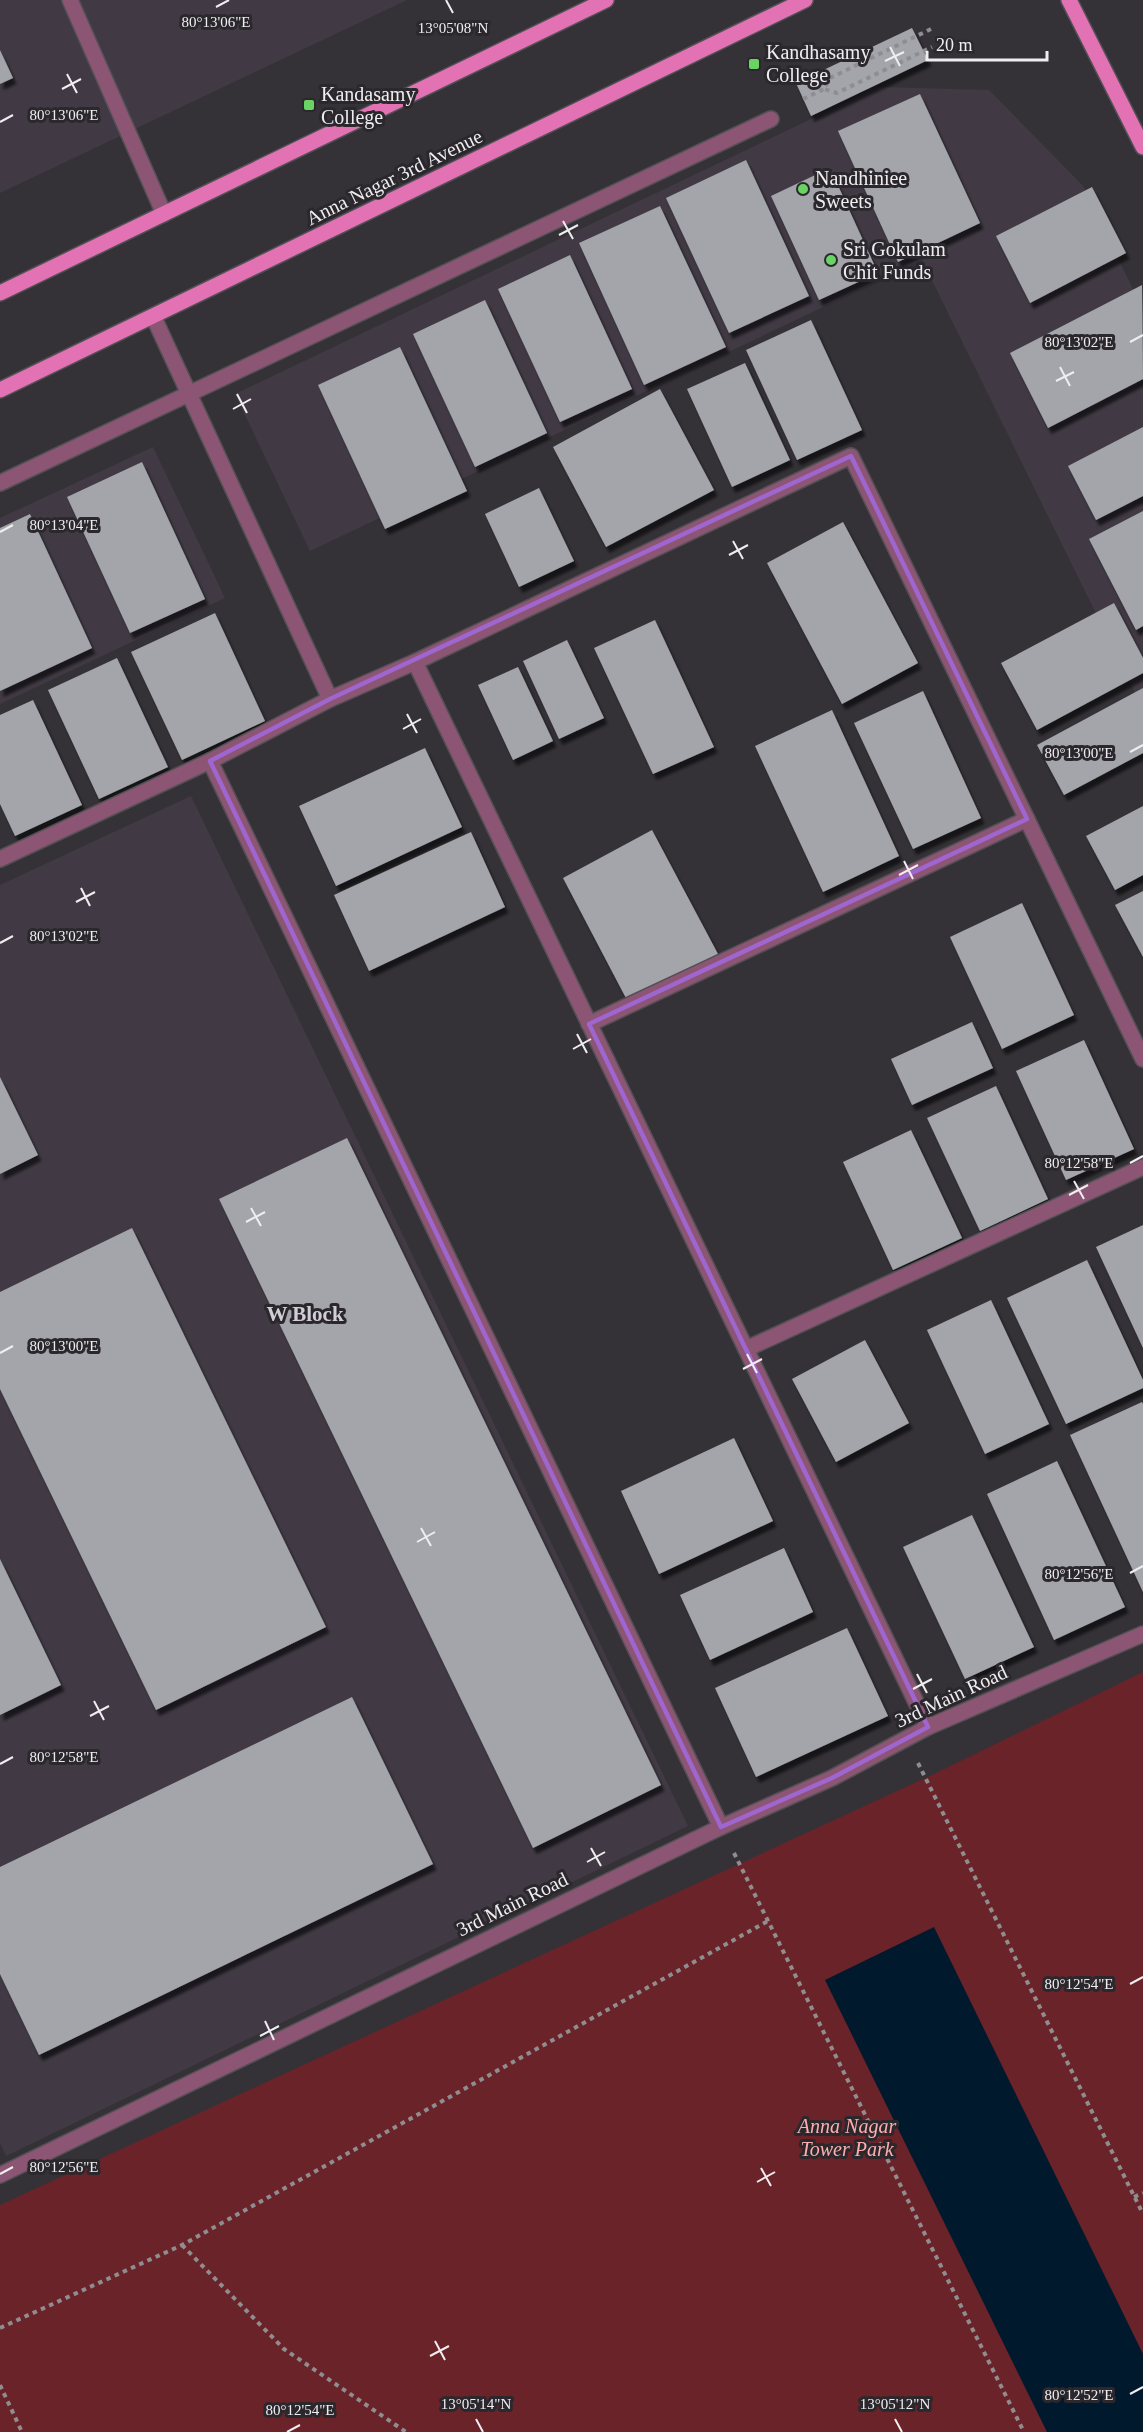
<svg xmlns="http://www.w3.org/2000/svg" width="1143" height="2432" font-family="'Times New Roman',serif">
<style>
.built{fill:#413a45}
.green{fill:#6a2328}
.water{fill:#00192d}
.building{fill:#a3a5ab;filter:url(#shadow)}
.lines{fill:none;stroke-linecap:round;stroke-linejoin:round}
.minor-casing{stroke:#535055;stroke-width:18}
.major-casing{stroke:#535055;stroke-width:18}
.path{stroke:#908d91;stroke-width:4;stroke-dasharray:4.5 4.5;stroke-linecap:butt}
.minor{stroke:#8c5574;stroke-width:15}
.major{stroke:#e272b4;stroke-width:15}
.marked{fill:none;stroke:#9e66ce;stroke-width:4.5;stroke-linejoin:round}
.ticks{fill:none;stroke:#efedf0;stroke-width:2}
.poi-dot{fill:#69d464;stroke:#2b282d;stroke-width:2}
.labels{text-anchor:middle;stroke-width:6;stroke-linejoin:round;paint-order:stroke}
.poi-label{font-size:20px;fill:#efedf0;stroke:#2b282d;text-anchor:start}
.street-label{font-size:20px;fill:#efedf0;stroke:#2b282d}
.park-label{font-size:20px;font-style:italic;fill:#feaeae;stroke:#2b282d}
.neighbourhood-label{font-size:21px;font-weight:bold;fill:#d2ced4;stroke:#2b282d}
.ticks-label{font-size:15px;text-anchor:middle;fill:#efedf0;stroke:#2b282d;stroke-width:6;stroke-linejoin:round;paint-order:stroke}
</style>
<defs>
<filter id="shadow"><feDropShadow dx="3.5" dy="6" stdDeviation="1.5" flood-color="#0009"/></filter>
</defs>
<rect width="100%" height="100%" fill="#353237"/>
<!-- built -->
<g class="built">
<polygon points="0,0 407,0 0,193"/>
<polygon points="878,87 989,90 1083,186 1143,310 1143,709 922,260 310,551 235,394"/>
<polygon points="153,447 225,598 0,704 0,518"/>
<polygon points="191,796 688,1826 6,2156 0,2143 0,885"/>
</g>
<!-- green -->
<polygon class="green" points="1143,1672 1143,2432 0,2432 0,2205 934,1774"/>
<!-- water -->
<polygon class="water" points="934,1927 1143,2354 1143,2432 1047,2432 825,1980"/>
<!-- building -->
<g class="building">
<polygon points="912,28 928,60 811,116 796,83"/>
<polygon points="0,50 13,78 0,84"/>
<polygon points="920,94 980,223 898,262 838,131"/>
<polygon points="746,160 809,296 729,333 666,198"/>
<polygon points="830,168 878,273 819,300 771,196"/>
<polygon points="1092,187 1126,253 1030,303 996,236"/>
<polygon points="660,206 726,347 644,385 579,243"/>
<polygon points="570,255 632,389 560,422 498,289"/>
<polygon points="1142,285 1143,379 1048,428 1010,353"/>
<polygon points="485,300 547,433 475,467 413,334"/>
<polygon points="811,320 862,430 797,460 746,350"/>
<polygon points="400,347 467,491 385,529 318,385"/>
<polygon points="745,363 790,460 732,487 687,389"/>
<polygon points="660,389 714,490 606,547 553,447"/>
<polygon points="1143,427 1143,496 1096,520 1068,466"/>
<polygon points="142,462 205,599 130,633 67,497"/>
<polygon points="539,488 574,561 519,587 485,514"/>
<polygon points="1143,511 1143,626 1136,630 1089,539"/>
<polygon points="30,514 92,648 0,691 0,528"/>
<polygon points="843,522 918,663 842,704 767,563"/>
<polygon points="1114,603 1143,658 1143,673 1037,730 1001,663"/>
<polygon points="215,613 265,721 182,760 131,652"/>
<polygon points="655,620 714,747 653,774 594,648"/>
<polygon points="567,640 604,718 559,739 523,661"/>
<polygon points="117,658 168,767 99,799 48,690"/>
<polygon points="518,667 553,741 513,760 478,685"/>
<polygon points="1143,688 1143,753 1064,795 1037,745"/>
<polygon points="923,691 981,818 913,849 854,723"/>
<polygon points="33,700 82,805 15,836 0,804 0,715"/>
<polygon points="832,710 899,856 823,892 755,746"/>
<polygon points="425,748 462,827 336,886 299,806"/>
<polygon points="1143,806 1143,875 1115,890 1086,836"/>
<polygon points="652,830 718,954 628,1002 563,878"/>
<polygon points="471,832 505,907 369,971 334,895"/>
<polygon points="1143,891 1143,957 1115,905"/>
<polygon points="1022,903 1074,1015 1002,1049 950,937"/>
<polygon points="972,1022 993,1068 912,1105 891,1059"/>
<polygon points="1084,1040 1134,1149 1066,1180 1016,1071"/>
<polygon points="0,1077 38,1155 0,1174"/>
<polygon points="996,1086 1048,1199 980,1231 927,1118"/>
<polygon points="911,1130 962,1238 893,1270 843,1162"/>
<polygon points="347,1138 661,1785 533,1848 219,1199"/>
<polygon points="1143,1225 1143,1348 1096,1247"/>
<polygon points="132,1228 326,1627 156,1710 0,1389 0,1292"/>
<polygon points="1087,1260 1143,1380 1143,1388 1066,1424 1007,1298"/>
<polygon points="991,1300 1049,1424 985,1454 927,1330"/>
<polygon points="865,1340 909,1423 836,1462 792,1379"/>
<polygon points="1142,1402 1143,1404 1143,1592 1070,1435"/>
<polygon points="734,1438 773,1521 659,1574 621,1491"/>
<polygon points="1057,1461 1125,1607 1054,1640 987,1494"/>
<polygon points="972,1515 1034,1647 965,1679 903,1547"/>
<polygon points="784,1548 813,1612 710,1660 680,1595"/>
<polygon points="0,1559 61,1685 0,1715"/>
<polygon points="847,1628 888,1716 756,1777 715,1688"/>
<polygon points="352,1697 433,1864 39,2055 0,1974 0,1867"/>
</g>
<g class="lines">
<defs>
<g id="minor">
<polyline points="70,0 164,214"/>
<polyline points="154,318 330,699"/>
<polyline points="0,483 771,119"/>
<polyline points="415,662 928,1727"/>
<polyline points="210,761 721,1827"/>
<polyline points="0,859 210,761 330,699 415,662 851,456 1143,1059"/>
<polyline points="589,1024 1027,819"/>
<polyline points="746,1349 1143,1167"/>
<polyline points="0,2175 721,1827 832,1778 928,1727 1143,1634"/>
</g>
<g id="major">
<polyline points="1069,0 1143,147"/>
<polyline points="0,293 606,0"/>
<polyline points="0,390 805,0"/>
</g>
</defs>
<!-- minor casing -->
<use href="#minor" class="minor-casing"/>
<!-- major casing -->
<use href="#major" class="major-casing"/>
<!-- path -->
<g class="path">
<polyline points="931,29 830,78 824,89 837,93 932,47"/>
<polyline points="803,99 824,89"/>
<polyline points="918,1763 1143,2214"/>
<polyline points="734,1853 1024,2432"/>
<polyline points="1134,2197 1143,2193"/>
<polyline points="182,2245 284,2349 406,2432"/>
<polyline points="0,2328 182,2245 768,1921"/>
<polyline points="0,2385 22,2432"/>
</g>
<!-- minor -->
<use href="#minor" class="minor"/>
<!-- major -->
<use href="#major" class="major"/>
</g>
<!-- marked area -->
<path class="marked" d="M851 456 1027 819 589 1024 928 1727 832 1778 721 1827 210 761 330 699Z"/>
<!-- ticks -->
<path class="ticks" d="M446 0 453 13M216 7 229 0M890 47 900 66M885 61 904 52M67 74 77 93M62 89 81 79M0 122 13 115M563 221 573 239M559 235 578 225M1130 342 1143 335M1060 367 1070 386M1056 381 1074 372M237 394 247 413M233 409 251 399M0 532 13 525M733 541 743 559M729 555 748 545M407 714 417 733M403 729 421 719M1130 752 1143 745M904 861 913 879M899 875 918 865M81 888 90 906M76 902 95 892M0 943 13 936M577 1034 587 1053M573 1049 591 1039M1130 1163 1143 1156M1074 1181 1084 1199M1069 1195 1088 1185M251 1208 261 1226M246 1222 265 1212M0 1353 13 1346M747 1354 757 1373M743 1369 762 1359M421 1528 431 1546M417 1542 435 1532M1130 1573 1143 1566M917 1674 927 1693M913 1689 932 1679M94 1701 104 1720M90 1716 109 1706M0 1764 13 1757M591 1848 601 1866M587 1862 605 1852M1130 1984 1143 1977M265 2021 274 2040M260 2036 279 2026M761 2168 771 2186M0 2174 13 2167M757 2182 775 2172M435 2341 445 2360M430 2356 449 2346M1130 2394 1143 2387M476 2419 483 2432M895 2419 902 2432M287 2432 300 2425"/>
<!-- markers -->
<g class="poi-dot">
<rect x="748" y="58" width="12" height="12" rx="3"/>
<rect x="303" y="99" width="12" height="12" rx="3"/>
<circle cx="803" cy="189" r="6"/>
<circle cx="831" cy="260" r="6"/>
</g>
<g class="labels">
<!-- poi labels -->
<g class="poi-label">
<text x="766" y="59">Kandhasamy<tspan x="766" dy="23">College</tspan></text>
<text x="321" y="101">Kandasamy<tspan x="321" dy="23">College</tspan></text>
<text x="815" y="185">Nandhiniee<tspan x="815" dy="23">Sweets</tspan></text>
<text x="843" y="256">Sri Gokulam<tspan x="843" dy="23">Chit Funds</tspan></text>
</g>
<!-- street labels -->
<g class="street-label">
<text transform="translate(394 177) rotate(-26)" y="7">Anna Nagar 3rd Avenue</text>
<text transform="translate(951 1696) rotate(-25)" y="7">3rd Main Road</text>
<text transform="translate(512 1904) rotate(-26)" y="7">3rd Main Road</text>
</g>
<!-- park labels -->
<g class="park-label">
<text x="847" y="2133">Anna Nagar<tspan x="847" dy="23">Tower Park</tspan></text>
</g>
<!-- neighbourhood labels -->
<g class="neighbourhood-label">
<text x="305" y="1321">W Block</text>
</g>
</g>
<g class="ticks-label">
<text x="216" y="27">80°13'06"E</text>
<text x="453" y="33">13°05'08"N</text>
<text x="64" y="120">80°13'06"E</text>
<text x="1079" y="347">80°13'02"E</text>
<text x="64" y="530">80°13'04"E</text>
<text x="1079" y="758">80°13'00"E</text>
<text x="64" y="941">80°13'02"E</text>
<text x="1079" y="1168">80°12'58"E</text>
<text x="64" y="1351">80°13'00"E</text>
<text x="1079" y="1579">80°12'56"E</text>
<text x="64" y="1762">80°12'58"E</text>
<text x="1079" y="1989">80°12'54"E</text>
<text x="64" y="2172">80°12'56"E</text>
<text x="1079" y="2400">80°12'52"E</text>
<text x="476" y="2409">13°05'14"N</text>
<text x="895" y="2409">13°05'12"N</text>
<text x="300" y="2415">80°12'54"E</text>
</g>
<!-- scale -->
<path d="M927 51v9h120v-9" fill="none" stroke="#efedf0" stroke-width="3"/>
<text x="936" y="51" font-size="18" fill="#efedf0" stroke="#2b282d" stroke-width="4.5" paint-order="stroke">20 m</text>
</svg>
